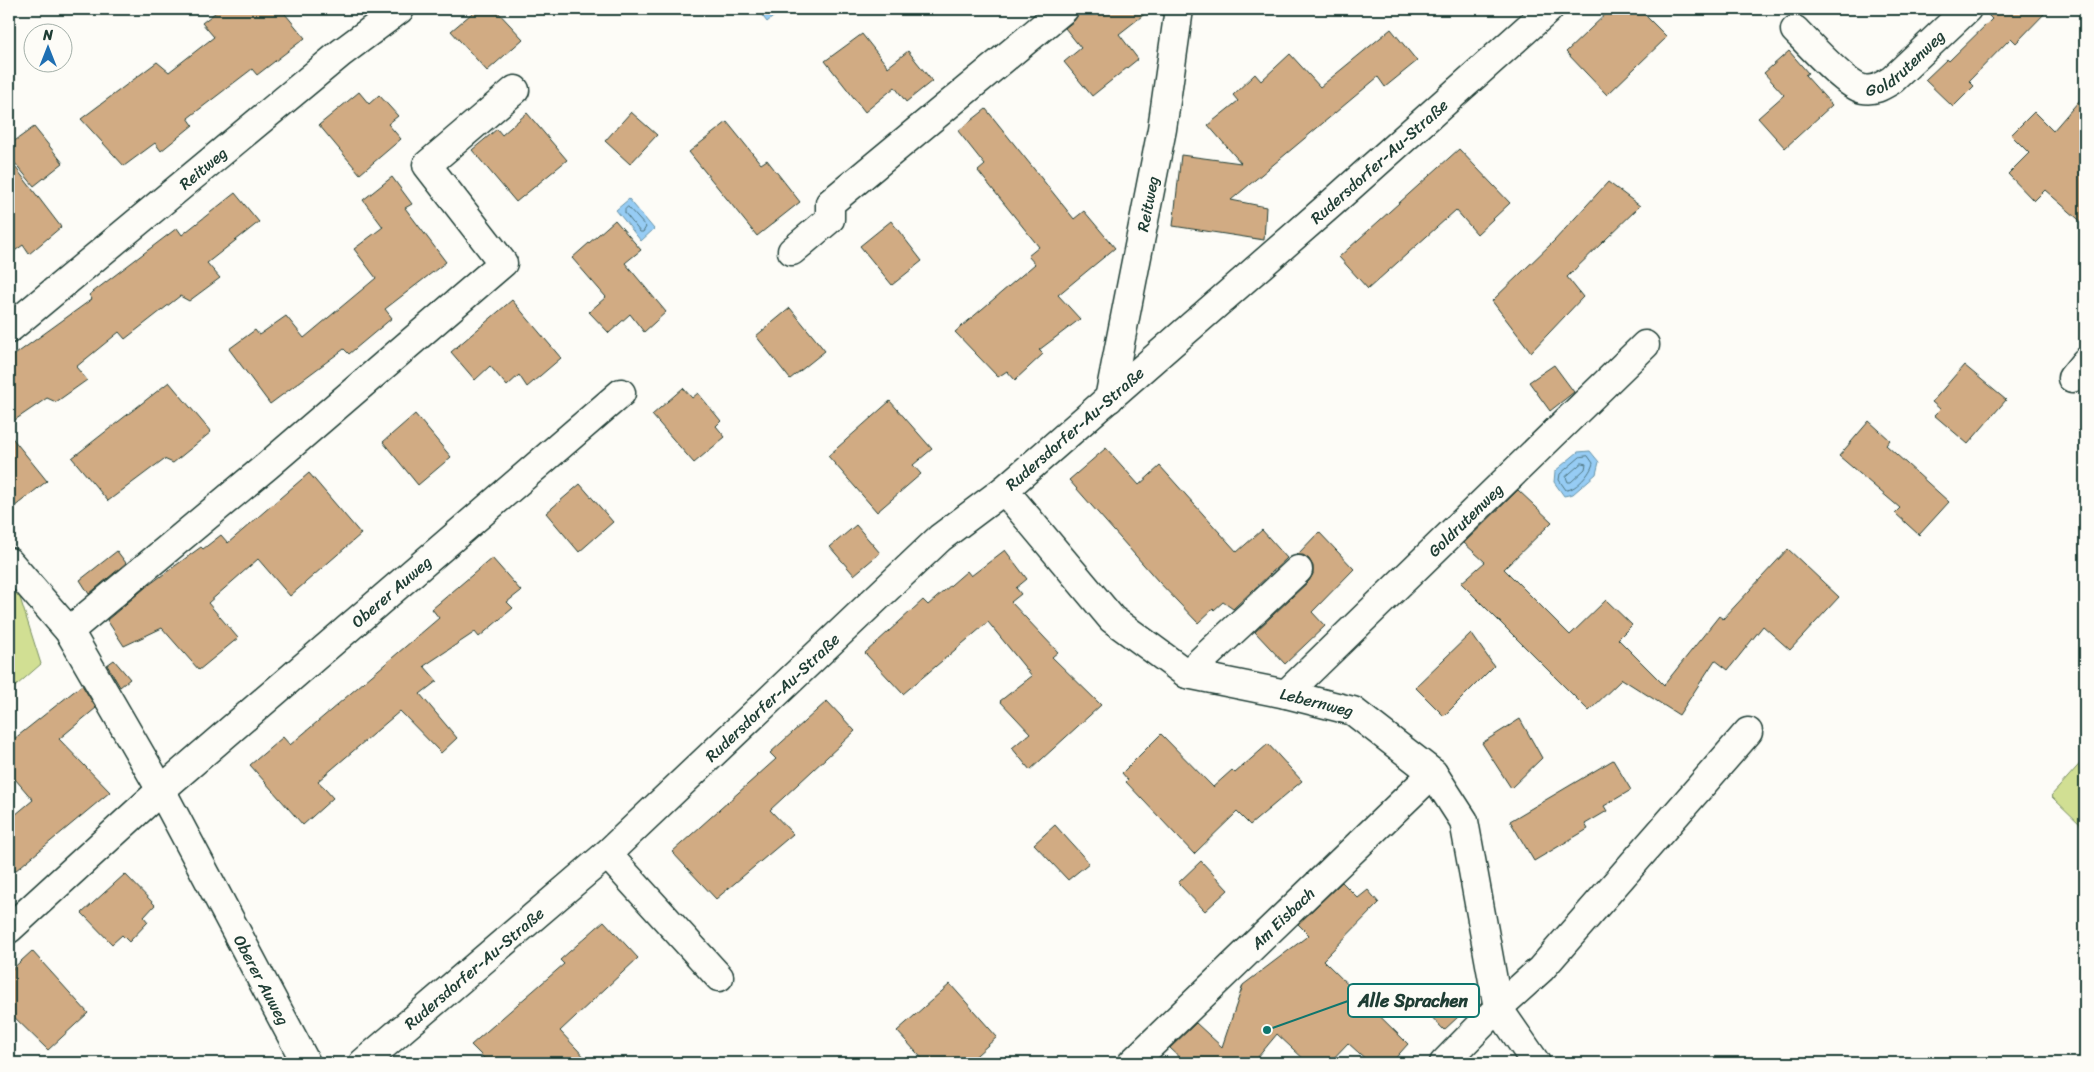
<svg xmlns="http://www.w3.org/2000/svg" width="2094" height="1072" font-family="Sriracha,sans-serif">
<style>
.green{fill:#d1df93;stroke:#788e64}
.water{fill:#96ccf4;stroke:#6693a7}
.lines{fill:none;stroke-linecap:round;stroke-linejoin:round}
.shore{stroke:#4f7681;stroke-width:1}
.building{fill:#d1ab83;stroke:#1f3d34}
.minor-casing{stroke:#1f3d34;stroke-width:31}
.minor{stroke:#fdfcf7;stroke-width:28}
.labels{text-anchor:middle;stroke-width:4.5;stroke-linejoin:round;paint-order:stroke}
.street-label{font-size:16px;fill:#1f3d34;stroke:#fdfcf7}
.leader{fill:none;stroke:#0f766e;stroke-width:2}
.callout-dot{fill:#0f766e;stroke:#fdfcf7;stroke-width:2}
.callout{fill:#fdfcf7;stroke:#0f766e;stroke-width:2}
.callout-label{font-size:18px;text-anchor:middle;font-weight:bold;fill:#1f3d34}
</style>
<rect width="100%" height="100%" fill="#fdfcf7"/>
<filter id="ink" filterUnits="userSpaceOnUse"><feTurbulence type="fractalNoise" baseFrequency=".02" numOctaves="2"/><feDisplacementMap in="SourceGraphic" scale="10" xChannelSelector="R" yChannelSelector="G"/><feConvolveMatrix kernelMatrix="1 2 1 2 8 2 1 2 1" color-interpolation-filters="sRGB"/></filter>
<g filter="url(#ink)">
<!-- green -->
<g class="green">
<polygon points="9,577 15,582 41,664 9,692"/>
<polygon points="2085,758 2085,829 2051,796"/>
</g>
<!-- water -->
<g class="water">
<polygon points="757,9 783,9 767,22"/>
<polygon points="629,199 654,229 641,241 616,210"/>
<polygon points="1590,451 1599,462 1596,474 1573,494 1564,496 1554,482 1555,471 1578,452"/>
</g>
<g class="lines">
<!-- shore -->
<g class="shore">
<polygon points="628,207 646,227 643,232 640,232 625,213 625,210"/>
<path d="M1588 456 1593 463C1591 473 1576 490 1566 490L1559 480 1560 474 1580 457Z"/>
<polygon points="1582,463 1586,464 1585,469 1571,482 1568,482 1566,477"/>
</g>
</g>
<!-- building -->
<g class="building">
<polygon points="220,9 281,9 305,38 257,75 252,69 188,118 193,125 161,151 155,143 124,166 81,119 157,62 169,72 214,37 202,23"/>
<polygon points="477,9 495,9 523,39 487,71 451,31"/>
<polygon points="1079,9 1151,9 1119,34 1138,59 1092,96 1064,62 1081,48 1065,28 1074,21 1078,15"/>
<polygon points="1611,9 1639,9 1667,37 1607,95 1566,52"/>
<polygon points="1982,9 2049,9 2016,43 2011,38 1969,81 1974,86 1953,107 1925,80 1947,59 1949,61 1992,19"/>
<polygon points="1391,29 1417,61 1385,87 1378,77 1231,200 1266,207 1264,240 1173,226 1181,155 1241,163 1208,125 1238,101 1233,95 1255,74 1261,81 1290,54 1320,87"/>
<polygon points="862,34 888,67 908,51 932,81 906,102 895,87 865,112 825,61"/>
<polygon points="1789,51 1808,73 1805,75 1832,105 1785,148 1758,118 1784,95 1764,73"/>
<polygon points="359,92 369,104 379,95 398,116 388,124 401,139 360,174 319,125"/>
<polygon points="2085,94 2085,225 2045,190 2034,201 2008,174 2029,153 2011,135 2034,112 2053,131"/>
<polygon points="986,109 1074,219 1084,211 1115,248 1058,295 1080,319 1039,350 1043,354 1015,380 1007,371 998,377 955,332 1035,264 1028,256 1039,247 978,171 985,165 958,131"/>
<polygon points="631,112 657,135 630,164 605,141"/>
<polygon points="527,113 567,160 516,202 472,150 497,129 502,135"/>
<polygon points="727,122 761,164 767,160 800,202 757,236 689,152"/>
<polygon points="34,127 63,163 34,186 9,156 9,145"/>
<polygon points="1459,149 1510,203 1477,234 1456,210 1368,289 1339,257"/>
<polygon points="9,159 61,227 29,254 23,245 9,255"/>
<polygon points="392,177 412,204 405,208 446,262 385,309 392,318 349,354 344,349 270,404 229,349 255,330 259,335 286,316 304,338 376,278 354,249 383,227 363,200"/>
<polygon points="1608,182 1640,206 1567,277 1583,297 1531,352 1492,301 1554,241"/>
<polygon points="235,193 259,222 207,263 220,278 189,301 180,296 125,339 119,332 76,367 87,380 56,402 47,398 9,424 9,359 92,299 89,295 177,228 182,235"/>
<polygon points="615,220 641,250 625,263 666,312 644,332 630,314 609,333 589,312 606,297 572,258"/>
<polygon points="891,221 922,261 892,285 860,246"/>
<polygon points="512,300 561,358 527,387 519,375 507,386 490,366 475,380 451,352"/>
<polygon points="790,308 825,351 790,379 756,336"/>
<polygon points="1554,365 1574,392 1550,411 1529,382"/>
<polygon points="1964,365 2006,400 1968,444 1934,415 1940,409 1932,402"/>
<polygon points="169,382 211,432 173,463 164,459 108,501 72,458"/>
<polygon points="683,388 692,398 698,393 721,421 716,426 725,437 694,463 652,415"/>
<polygon points="890,401 932,449 913,465 921,474 877,512 828,456"/>
<polygon points="415,414 451,457 418,485 383,442"/>
<polygon points="1869,421 1890,440 1886,445 1949,502 1919,535 1895,513 1900,508 1839,456"/>
<polygon points="9,434 47,481 9,511"/>
<polygon points="1106,448 1139,485 1160,466 1237,552 1262,530 1287,558 1233,609 1223,602 1214,610 1213,609 1198,623 1158,581 1069,480"/>
<polygon points="309,473 361,534 290,596 258,559 208,603 238,638 199,670 162,628 124,646 107,620 146,587 201,547 203,549 221,535 228,543"/>
<polygon points="580,484 613,522 579,552 546,513"/>
<polygon points="1518,490 1552,522 1504,569 1570,635 1606,600 1632,625 1618,639 1664,685 1719,616 1723,619 1788,549 1839,597 1790,650 1763,626 1728,670 1715,660 1679,715 1622,679 1589,711 1461,583 1485,562 1464,543"/>
<polygon points="856,525 880,553 854,575 830,547"/>
<polygon points="1319,532 1354,569 1312,612 1325,626 1285,664 1255,632 1309,581 1313,574 1313,566 1309,559 1303,555 1297,555"/>
<polygon points="1005,550 1027,579 1016,588 1021,594 1011,602 1058,652 1052,657 1101,705 1030,770 1012,748 1030,733 1000,701 1032,676 988,622 903,694 865,653 923,600 928,605 967,571 971,576"/>
<polygon points="117,551 126,563 89,594 80,580"/>
<polygon points="492,558 521,591 507,602 513,608 479,637 475,632 424,666 437,681 420,694 457,738 441,753 400,711 318,781 333,798 303,825 250,765 283,737 290,745 439,618 432,609"/>
<polygon points="1471,633 1494,666 1444,716 1415,687"/>
<polygon points="114,660 130,679 120,687 107,665"/>
<polygon points="82,685 96,708 59,739 110,792 9,876 9,820 33,800 9,772 9,743"/>
<polygon points="827,701 855,731 770,810 793,834 716,899 672,852 776,759 770,753"/>
<polygon points="1520,719 1542,758 1511,788 1482,743"/>
<polygon points="1161,734 1213,787 1232,770 1235,773 1268,744 1302,781 1250,825 1237,812 1194,854 1126,782 1128,780 1122,773"/>
<polygon points="1613,760 1631,790 1604,806 1607,811 1585,824 1588,829 1534,861 1510,821"/>
<polygon points="1055,825 1089,863 1068,880 1034,844"/>
<polygon points="1201,861 1228,890 1205,911 1178,883"/>
<polygon points="125,874 155,905 144,917 148,922 129,942 122,935 112,944 82,913"/>
<polygon points="1342,882 1358,898 1368,890 1379,903 1323,960 1408,1044 1391,1063 1370,1063 1348,1043 1329,1063 1308,1063 1277,1034 1253,1063 1186,1063 1170,1048 1196,1023 1222,1047 1243,985 1309,935 1298,924"/>
<polygon points="604,921 638,958 560,1031 590,1063 489,1063 471,1045 564,964 560,960"/>
<polygon points="32,951 88,1013 48,1050 9,1012 9,972"/>
<polygon points="1451,983 1472,1004 1444,1030 1424,1009"/>
<polygon points="950,984 997,1037 968,1063 926,1063 897,1031"/>
</g>
<g class="lines">
<defs>
<g id="minor">
<path id="s1" d="M1795 30C1808 43 1847 86 1863 89 1875 91 1882 86 1892 80L1967 9"/>
<polyline points="792,251 830,219 830,203 1064,9"/>
<path id="s2" d="M9 329 341 53 400 9"/>
<polyline points="2072,378 2085,362"/>
<path id="s3" d="M1109 399 1162 129 1179 9"/>
<path id="s4" d="M1004 490 1112 619 1187 674 1286 694 1353 711 1433 773 1464 821 1498 1008 1536 1063"/>
<path id="s5" d="M9 562 69 631 161 790 306 1063"/>
<polyline points="69,631 267,466 503,263 427,165 515,90"/>
<polyline points="1187,674 1298,570"/>
<path id="s6" d="M1286 694 1645 345"/>
<polyline points="607,854 719,977"/>
<path id="s7" d="M9 929 161 790 621 393"/>
<path id="s8" d="M363 1063 607 854 940 538 1004 490 1331 204 1549 9"/>
<path id="s9" d="M1132 1063 1433 773"/>
<polyline points="1444,1063 1498,1008 1541,969 1748,732"/>
</g>
</defs>
<!-- minor casing -->
<use href="#minor" class="minor-casing"/>
<!-- minor -->
<use href="#minor" class="minor"/>
</g>
</g>
<g class="labels">
<!-- street labels -->
<g class="street-label">
<text dy="6" stroke="none"><textPath href="#s1" startOffset="142">Goldrutenweg</textPath></text>
<text dy="6" stroke="none"><textPath href="#s8" startOffset="1359">Rudersdorfer-Au-Straße</textPath></text>
<text dy="6" stroke="none"><textPath href="#s2" startOffset="252">Reitweg</textPath></text>
<text dy="6" stroke="none"><textPath href="#s3" startOffset="199">Reitweg</textPath></text>
<text dy="6" stroke="none"><textPath href="#s8" startOffset="954">Rudersdorfer-Au-Straße</textPath></text>
<text dy="6" stroke="none"><textPath href="#s6" startOffset="250">Goldrutenweg</textPath></text>
<text dy="6" stroke="none"><textPath href="#s7" startOffset="510">Oberer Auweg</textPath></text>
<text dy="6" stroke="none"><textPath href="#s8" startOffset="549">Rudersdorfer-Au-Straße</textPath></text>
<text dy="6" stroke="none"><textPath href="#s4" startOffset="394">Lebernweg</textPath></text>
<text dy="6" stroke="none"><textPath href="#s9" startOffset="209">Am Eisbach</textPath></text>
<text dy="6" stroke="none"><textPath href="#s8" startOffset="146">Rudersdorfer-Au-Straße</textPath></text>
<text dy="6" stroke="none"><textPath href="#s5" startOffset="490">Oberer Auweg</textPath></text>
</g>
</g>
<!-- callouts -->
<path class="leader" d="M1267 1030L1348 1001"/>
<circle class="callout-dot" cx="1267" cy="1030" r="5"/>
<rect class="callout" x="1348" y="984" width="131" height="33" rx="5"/>
<g class="callout-label">
<text x="1413" y="1007">Alle Sprachen</text>
</g>
<!-- margin -->
<rect width="2094" height="1072" fill="none" stroke="#fdfcf7" stroke-width="30"/>
<rect x="15" y="15" width="2064" height="1042" fill="none" stroke="#1f3d34" stroke-width="2" filter="url(#ink)"/>
<!-- north arrow -->
<g transform="translate(48 48)"><circle r="24" fill="#fdfcf7" stroke="#a4b0a9"/>
<path d="M0-4L9 19L0 12L-9 19Z" fill="#1f6fb2"/>
<text y="-8" font-size="14" font-weight="bold" text-anchor="middle" fill="#1f3d34">N</text>
</g>
</svg>
